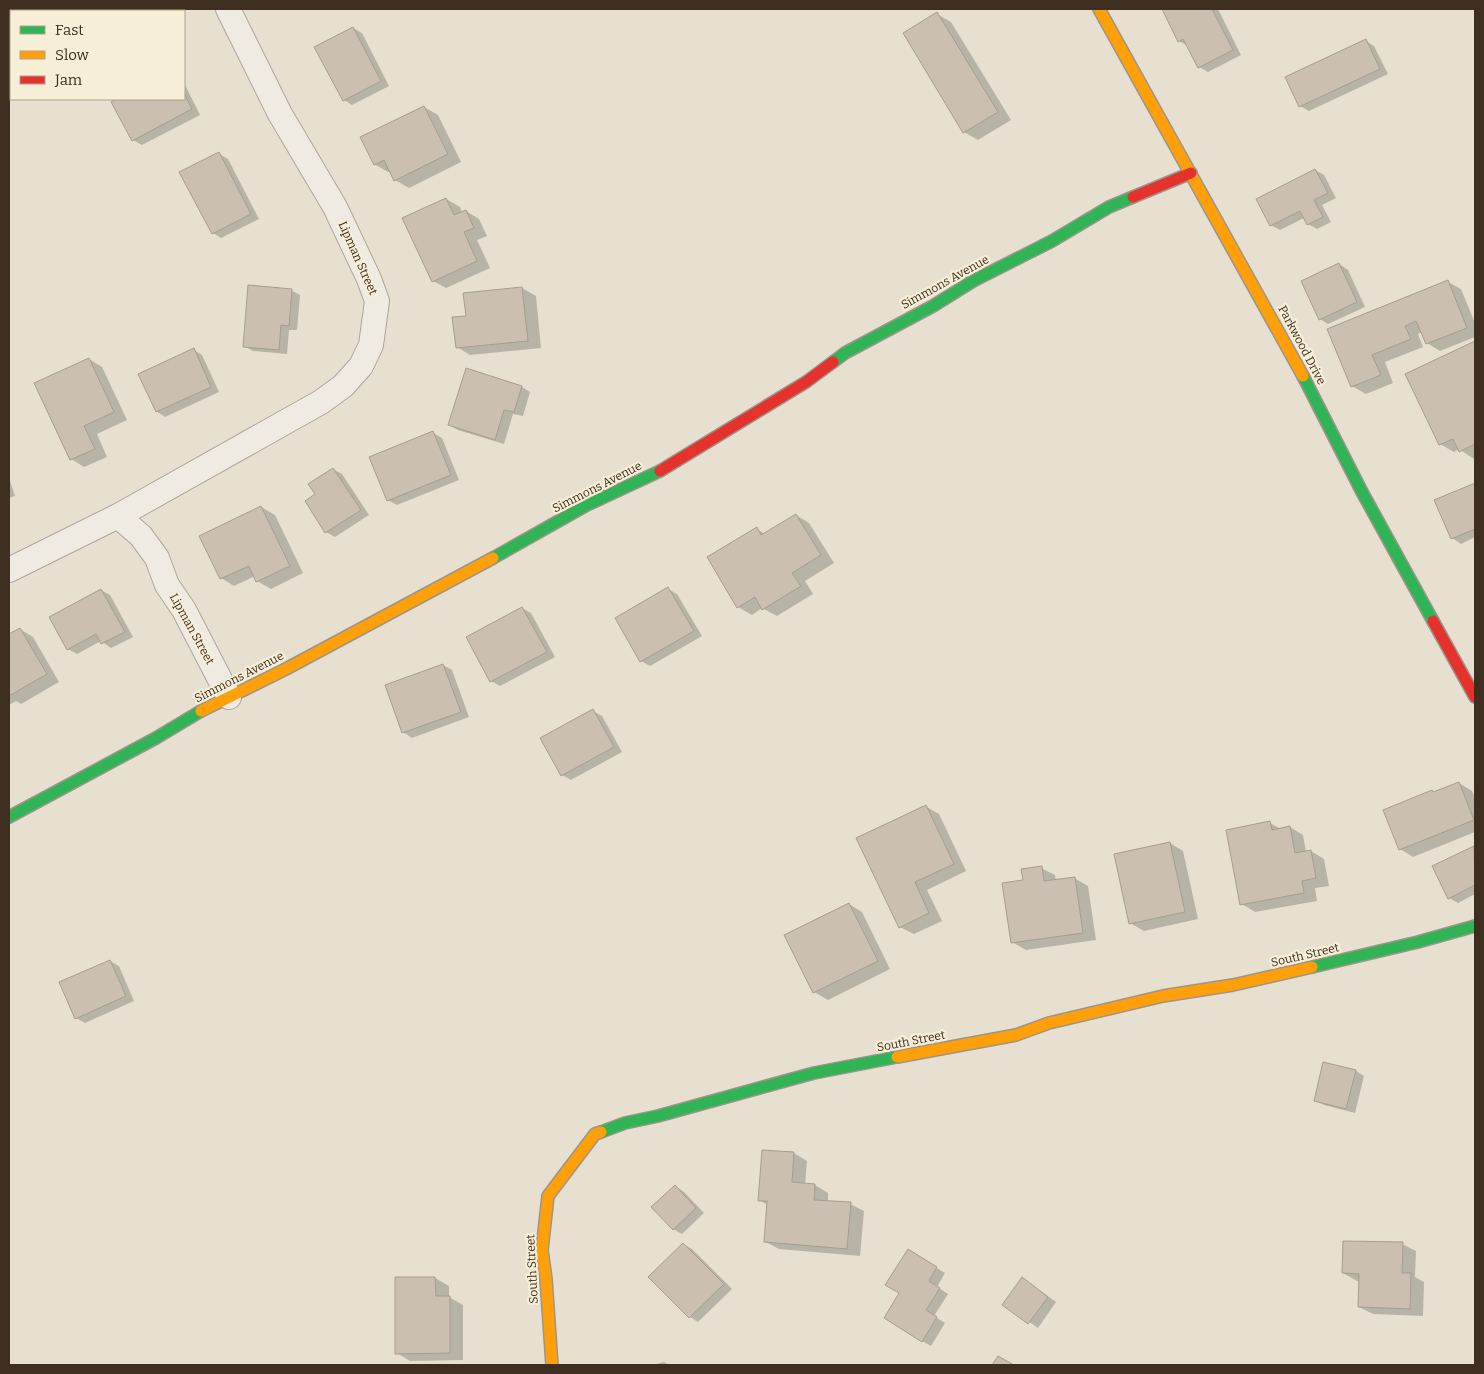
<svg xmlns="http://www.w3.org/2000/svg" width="1484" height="1374" font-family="Bitter,serif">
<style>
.shadow{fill:#0003}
.building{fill:#cbbfb2;stroke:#a89c90}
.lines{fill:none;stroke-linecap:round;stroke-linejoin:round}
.street-casing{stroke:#ada599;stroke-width:26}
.fast-casing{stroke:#9c958a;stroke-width:14}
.slow-casing{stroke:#9c958a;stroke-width:14}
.jam-casing{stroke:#9c958a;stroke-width:14}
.street{stroke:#efebe3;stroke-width:24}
.fast{stroke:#30b455;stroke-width:11}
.slow{stroke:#ff9f0a;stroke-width:11}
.jam{stroke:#e5322d;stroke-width:11}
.labels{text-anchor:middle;stroke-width:4.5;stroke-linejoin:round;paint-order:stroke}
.street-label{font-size:12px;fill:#3d2e20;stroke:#f7eed8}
</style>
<rect width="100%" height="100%" fill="#e7e0d1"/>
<!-- shadow -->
<g class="shadow">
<polygon points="77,9 147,9 148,11 73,11"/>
<polygon points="1163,9 1218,9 1241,55 1208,72 1199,67 1188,46 1179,41"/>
<polygon points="937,14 951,22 1011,120 978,140 964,132 904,34"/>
<polygon points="353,28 362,33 389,86 352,105 344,100"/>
<polygon points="1366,41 1374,46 1388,74 1309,111 1300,106"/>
<polygon points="184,83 200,115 142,145 133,140 113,102 119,99 184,99"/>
<polygon points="424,107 438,115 461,162 409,188 395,180 391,171 388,172 374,164"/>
<polygon points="219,154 228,159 259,219 221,238 213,233"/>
<polygon points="1315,170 1324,175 1336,198 1322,205 1331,222 1317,229 1308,224 1304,218 1280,230 1271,225"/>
<polygon points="446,199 460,207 462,213 466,211 479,219 487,236 477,240 490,268 446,288 433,281"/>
<polygon points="1339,264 1348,270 1365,307 1328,324 1320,319"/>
<polygon points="1448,282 1461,289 1475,323 1475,337 1440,351 1427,343 1422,332 1418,334 1423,347 1385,362 1393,383 1366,394 1352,386 1329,330"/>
<polygon points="522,288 536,296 541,348 470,355 457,347 467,317 465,294"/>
<polygon points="291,290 300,295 297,330 289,330 287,354 253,351 244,346"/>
<polygon points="1475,342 1475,458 1474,459 1459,449 1454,452 1440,444 1407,375"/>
<polygon points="194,350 202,355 219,392 165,417 156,411"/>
<polygon points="89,359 102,367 127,420 97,434 107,457 84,467 71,459"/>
<polygon points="466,370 522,387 530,392 523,416 513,414 504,444 458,430 449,425"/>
<polygon points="433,433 442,438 459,480 397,505 388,500"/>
<polygon points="333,469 342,474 369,515 335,537 326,532 316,494"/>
<polygon points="9,478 15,496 9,498"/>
<polygon points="1475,484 1475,537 1461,544 1452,538 1436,501"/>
<polygon points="261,507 275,515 303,573 271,589 257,581 255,576 234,586 221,578"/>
<polygon points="796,515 809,523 834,563 805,581 813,594 777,616 762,608 752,615 738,607 757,529 765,534"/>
<polygon points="668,589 677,594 702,636 650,666 641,661"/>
<polygon points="101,590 110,595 133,637 111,648 101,641 77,654 68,649"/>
<polygon points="522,608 531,613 555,657 500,686 491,681"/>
<polygon points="20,629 33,637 59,682 21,704 16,701 9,705 9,635"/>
<polygon points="443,665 452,670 469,717 412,738 403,732 386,686"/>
<polygon points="593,711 602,716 622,752 571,780 562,775"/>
<polygon points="1459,783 1472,791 1475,798 1475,832 1413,857 1400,849 1432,791 1434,793"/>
<polygon points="925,806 939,814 966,871 927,890 942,921 914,934 900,927"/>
<polygon points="1270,823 1281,829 1290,827 1303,835 1306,852 1311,851 1324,859 1329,886 1315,888 1317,901 1255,912 1242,904"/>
<polygon points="1170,843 1183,851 1198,919 1144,931 1130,923"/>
<polygon points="1474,847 1475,894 1458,903 1449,898 1434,867"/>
<polygon points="1041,868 1055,875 1056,881 1074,878 1088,886 1096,940 1026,950 1012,942 1025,881"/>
<polygon points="849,904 862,912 890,969 828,1000 814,992"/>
<polygon points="110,961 119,966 134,1001 85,1023 76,1018"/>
<polygon points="1356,1071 1364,1076 1355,1113 1324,1105 1315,1100"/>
<polygon points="794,1153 807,1161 805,1185 815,1185 828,1193 828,1202 850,1204 864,1211 860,1256 779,1249 766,1242 768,1205 759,1200"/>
<polygon points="675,1186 684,1192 704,1213 682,1234 673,1229"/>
<polygon points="683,1244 692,1249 732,1289 698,1322 690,1317"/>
<polygon points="1402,1244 1416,1251 1415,1277 1424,1282 1423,1316 1373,1314 1359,1307 1360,1281 1357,1281 1343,1273"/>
<polygon points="917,1256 945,1273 937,1287 948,1294 934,1316 945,1323 931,1346 922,1341 900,1293"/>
<polygon points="435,1278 449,1286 449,1297 463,1305 463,1360 410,1361 397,1353"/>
<polygon points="1031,1284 1056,1302 1038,1328 1004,1304"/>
<polygon points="664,1362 669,1365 652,1365"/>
</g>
<!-- building -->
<g class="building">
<polygon points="75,9 135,9 130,11 70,11"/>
<polygon points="1162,9 1212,9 1233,50 1198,68 1183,39 1178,42"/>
<polygon points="937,12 998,112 963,133 903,33"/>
<polygon points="353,27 381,81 343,101 314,47"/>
<polygon points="1366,39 1380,69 1299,107 1285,77"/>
<polygon points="184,93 192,109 132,141 111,102 117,99 184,99"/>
<polygon points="424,106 448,154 394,181 384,160 374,165 360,137"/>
<polygon points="219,152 251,214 212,234 179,172"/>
<polygon points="1315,169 1328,193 1314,200 1323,217 1307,225 1300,211 1270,226 1256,199"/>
<polygon points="446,198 454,215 466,210 474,228 464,232 477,261 432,282 402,218"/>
<polygon points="1339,263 1357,302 1319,320 1301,281"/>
<polygon points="1448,280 1467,328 1426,344 1416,321 1405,326 1411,339 1372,355 1381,375 1351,387 1327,329"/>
<polygon points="248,285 292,289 289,326 281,325 279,350 243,347"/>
<polygon points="522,287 528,341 456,348 452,317 466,316 463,293"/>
<polygon points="1475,341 1475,444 1459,452 1453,439 1439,445 1405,374"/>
<polygon points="194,348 211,387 156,412 138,374"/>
<polygon points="89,358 114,412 84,426 95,449 70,460 34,383"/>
<polygon points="466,368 522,386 514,412 504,410 495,440 448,425"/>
<polygon points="433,431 451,475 387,501 369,457"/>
<polygon points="333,468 361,510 325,533 305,501 315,494 308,484"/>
<polygon points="1475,483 1475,529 1451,539 1434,500"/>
<polygon points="261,506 290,566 256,582 249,566 220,579 199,536"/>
<polygon points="796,514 821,555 792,573 801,586 762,610 755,597 737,608 707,557 757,527 761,535"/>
<polygon points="668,587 694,631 640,662 615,618"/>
<polygon points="101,589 125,632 101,644 96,634 67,650 49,617"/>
<polygon points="522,607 547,652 490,682 466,637"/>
<polygon points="20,628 47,674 9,696 9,634"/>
<polygon points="443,664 461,712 402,733 385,685"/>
<polygon points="593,709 614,747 561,776 540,738"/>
<polygon points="1459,782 1474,820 1399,850 1383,810 1432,790 1433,792"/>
<polygon points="926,805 954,864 915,882 929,913 899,928 856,838"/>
<polygon points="1270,821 1272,830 1290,826 1295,853 1311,850 1316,878 1302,881 1304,893 1240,905 1226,830"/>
<polygon points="1170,842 1185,912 1129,924 1114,854"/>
<polygon points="1474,846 1475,885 1448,899 1432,866"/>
<polygon points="1042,866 1044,881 1075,877 1083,933 1011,943 1002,883 1023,880 1021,869"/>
<polygon points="849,903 878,961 813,993 784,935"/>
<polygon points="110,960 126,996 75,1019 59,982"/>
<polygon points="1323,1062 1356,1070 1346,1109 1314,1101"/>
<polygon points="762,1150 794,1152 792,1182 815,1184 814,1200 851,1202 847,1249 764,1242 767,1201 758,1201"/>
<polygon points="675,1185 696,1208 673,1230 651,1207"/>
<polygon points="1343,1241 1403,1242 1402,1273 1411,1273 1410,1309 1358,1307 1359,1274 1342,1273"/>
<polygon points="683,1243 724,1284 689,1318 648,1277"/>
<polygon points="908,1249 937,1267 929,1281 940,1288 926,1310 937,1317 922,1342 884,1318 899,1293 885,1285"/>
<polygon points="395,1277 435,1277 436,1296 450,1296 450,1353 395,1354"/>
<polygon points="1022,1277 1048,1297 1028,1324 1002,1305"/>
<polygon points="998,1356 1014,1365 992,1365"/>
</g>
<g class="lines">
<defs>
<g id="street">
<polyline points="118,516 321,402 343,386 361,366 371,345 377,301 369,279 335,207 280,114 228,9"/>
<polyline points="9,570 118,516 141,536 157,558 167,585 184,610 229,697"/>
</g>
<g id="fast">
<polyline points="833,362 845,353 933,306 973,281 1052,241 1109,207 1133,197"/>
<polyline points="1303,376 1362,492 1433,621"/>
<polyline points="493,558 587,505 660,471"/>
<polyline points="9,817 156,738 201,711"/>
<polyline points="1312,967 1418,942 1475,926"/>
<polyline points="601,1132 625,1123 658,1116 814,1073 897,1057"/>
</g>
<g id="slow">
<polyline points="1099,9 1303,376"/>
<polyline points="201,711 284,670 493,558"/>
<polyline points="897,1057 1016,1035 1049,1023 1163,996 1233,985 1312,967"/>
<polyline points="552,1365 546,1279 542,1250 548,1196 595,1134 601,1132"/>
</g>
<g id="jam">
<polyline points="1133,197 1191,173"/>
<polyline points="660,471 806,382 833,362"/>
<polyline points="1433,621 1475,697"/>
</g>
</defs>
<!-- street casing -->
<use href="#street" class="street-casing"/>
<!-- fast casing -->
<use href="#fast" class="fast-casing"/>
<!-- slow casing -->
<use href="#slow" class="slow-casing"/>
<!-- jam casing -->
<use href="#jam" class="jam-casing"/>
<!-- street -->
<use href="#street" class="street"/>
<!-- fast -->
<use href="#fast" class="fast"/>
<!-- slow -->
<use href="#slow" class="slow"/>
<!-- jam -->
<use href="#jam" class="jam"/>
</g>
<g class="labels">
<!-- street labels -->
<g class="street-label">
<text transform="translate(358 258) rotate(66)" y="4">Lipman Street</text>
<text transform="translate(945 282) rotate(-29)" y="4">Simmons Avenue</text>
<text transform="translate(1302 345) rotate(62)" y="4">Parkwood Drive</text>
<text transform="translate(597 487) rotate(-27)" y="4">Simmons Avenue</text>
<text transform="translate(192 629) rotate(61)" y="4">Lipman Street</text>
<text transform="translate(239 677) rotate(-27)" y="4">Simmons Avenue</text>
<text transform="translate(1305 955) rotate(-13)" y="4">South Street</text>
<text transform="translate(911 1041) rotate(-11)" y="4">South Street</text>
<text transform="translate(532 1269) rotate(-93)" y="4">South Street</text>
</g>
</g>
<!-- border -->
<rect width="1484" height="1374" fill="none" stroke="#3d2e20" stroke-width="20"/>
<!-- legend -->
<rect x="10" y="10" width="175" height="90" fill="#f7eed8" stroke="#ada18e"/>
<rect x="20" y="26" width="25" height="8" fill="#30b455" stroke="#ada18e"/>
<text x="55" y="35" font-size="15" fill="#3d2e20">Fast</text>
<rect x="20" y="51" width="25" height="8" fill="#ff9f0a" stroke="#ada18e"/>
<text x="55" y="60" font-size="15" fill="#3d2e20">Slow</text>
<rect x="20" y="76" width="25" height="8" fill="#e5322d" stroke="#ada18e"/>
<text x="55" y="85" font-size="15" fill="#3d2e20">Jam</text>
</svg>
